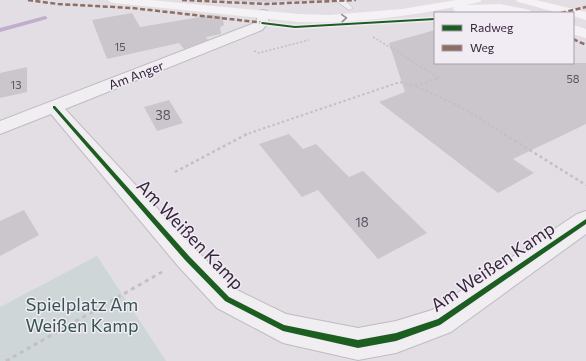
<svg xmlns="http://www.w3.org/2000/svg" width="586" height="361" font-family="Commissioner,sans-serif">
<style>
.built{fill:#d5ced8}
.green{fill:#ced6d7}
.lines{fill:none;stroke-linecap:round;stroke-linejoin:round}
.stream{fill:#c2adce;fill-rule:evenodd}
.building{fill:#cac6cc}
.lane-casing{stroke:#bfbbc1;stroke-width:1}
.street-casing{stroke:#bfbbc1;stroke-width:2}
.path-far3{stroke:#c4bfc5;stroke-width:1.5;stroke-dasharray:2 2;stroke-linecap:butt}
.path-far2{stroke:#c4bfc5;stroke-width:2;stroke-dasharray:2.5 2.5;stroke-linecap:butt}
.path-far1{stroke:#c4bfc5;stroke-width:2.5;stroke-dasharray:3 3;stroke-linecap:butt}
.path{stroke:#c4bfc5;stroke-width:3;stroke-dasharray:4 4;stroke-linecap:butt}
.lane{fill:#f0eef0;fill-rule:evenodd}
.street{fill:#f0eef0;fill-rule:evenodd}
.secondary{fill:#f4f2f4;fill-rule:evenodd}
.quiet{stroke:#8d6e63;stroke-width:2.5;stroke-dasharray:5 2.5;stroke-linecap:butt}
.cycleway-casing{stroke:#f1ebf4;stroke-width:3}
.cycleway{fill:#1b5e20;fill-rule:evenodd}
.oneway{stroke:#958c98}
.labels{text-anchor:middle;stroke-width:3;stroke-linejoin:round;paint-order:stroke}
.far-number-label{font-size:11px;fill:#5c5061}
.far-street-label{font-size:13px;fill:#36273b;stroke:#f1ebf4}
.number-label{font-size:13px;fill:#5c5061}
.near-street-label{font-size:18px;fill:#36273b;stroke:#f1ebf4}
.near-park-label{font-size:18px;fill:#355653;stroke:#f1ebf4}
</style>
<rect width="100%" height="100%" fill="#e2dee4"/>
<!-- built -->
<polygon class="built" points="215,0 336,0 262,2"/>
<!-- green -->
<polygon class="green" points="97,256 166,361 0,361 0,307"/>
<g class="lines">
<!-- stream -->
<polygon class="stream" points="45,16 47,17 47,19 0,32 0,28"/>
</g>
<!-- building -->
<g class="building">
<polygon points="132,13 140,27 212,15 222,16 224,25 220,27 221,34 206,37 208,40 184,49 179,43 107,59 92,20"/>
<polygon points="435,30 435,63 586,63 586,124 513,159 534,173 498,193 379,102 405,92 389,43"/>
<polygon points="27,67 27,92 0,98 0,73"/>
<polygon points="169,100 183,123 157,131 144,107"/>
<polygon points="289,134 303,149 316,144 349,177 363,171 427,233 378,259 318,190 302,197 259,144"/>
<polygon points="24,210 39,235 0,256 0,221"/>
</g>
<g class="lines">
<defs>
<polygon id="lane" points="335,0 344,0 353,8 349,10"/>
<polygon id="street" points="263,10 267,11 269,14 268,23 262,30 65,109 196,250 237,290 286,314 358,328 396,321 432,310 577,214 586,211 586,234 451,332 396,353 358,360 283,343 217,308 178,266 51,114 0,134 0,121 252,24 256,22 259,11"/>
</defs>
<!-- lane casing -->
<use href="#lane" class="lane-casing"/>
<!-- street casing -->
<use href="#street" class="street-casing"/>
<!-- path-far3 -->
<g class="path-far3">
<polyline points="373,37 409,59"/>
<polyline points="254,51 259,53 309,40"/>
</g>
<!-- path-far2 -->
<g class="path-far2">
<polyline points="407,58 439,78 415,86 461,107 506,135"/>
<polyline points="244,135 400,82 415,86"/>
</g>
<!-- path-far1 -->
<g class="path-far1">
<polyline points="504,134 586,185"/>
<polyline points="175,172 247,134"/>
</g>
<!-- path -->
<polyline class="path" points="6,361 162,272"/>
<!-- lane -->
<use href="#lane" class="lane"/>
<!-- street -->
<use href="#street" class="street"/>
<!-- secondary -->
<g class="secondary">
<path d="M108 0H150L299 14 329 15 402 9 456 0H482L480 2 466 5 500 4 530 10 532 13 500 12 459 13 455 12 453 9 454 7C403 17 351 24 299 22L114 3 110 2Z"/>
<polygon points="516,0 536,0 586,12 586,20 573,16 573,13 559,13 518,2"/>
<polygon points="573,25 586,29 586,38 573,34"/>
</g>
<!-- quiet -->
<g class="quiet">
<polyline points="28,0 58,4 132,8 265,23"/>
<polyline points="182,0 266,4 356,0"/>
<polyline points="561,13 586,7"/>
<polyline points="573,39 586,45"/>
</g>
<defs>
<g id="cycleway">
<polygon points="435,18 435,20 295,28 262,24 261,23 262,22 295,26"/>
<polygon points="53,106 55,106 189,256 229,297 284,325 358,340 396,333 438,319 586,219 586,224 440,325 396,341 358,348 283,331 225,301 185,260 53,108"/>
</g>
</defs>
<!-- cycleway casing -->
<use href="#cycleway" class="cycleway-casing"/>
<!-- cycleway -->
<use href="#cycleway" class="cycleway"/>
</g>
<!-- one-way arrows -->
<defs><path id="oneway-chevron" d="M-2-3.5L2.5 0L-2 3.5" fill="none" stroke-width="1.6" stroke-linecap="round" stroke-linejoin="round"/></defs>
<use class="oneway" href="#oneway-chevron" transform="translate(344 18) rotate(-4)"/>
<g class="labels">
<!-- far-number labels -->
<g class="far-number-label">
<text x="120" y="51">15</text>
<text x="573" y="83">58</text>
<text x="16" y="89">13</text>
</g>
<!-- far-street labels -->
<g class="far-street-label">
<text transform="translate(136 75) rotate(-21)" y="5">Am Anger</text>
</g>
<!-- number labels -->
<g class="number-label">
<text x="163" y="120">38</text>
<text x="362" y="227">18</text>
</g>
<!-- near-street labels -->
<g class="near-street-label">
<text transform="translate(190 235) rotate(46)" y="6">Am Weißen Kamp</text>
<text transform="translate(493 267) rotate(-34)" y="6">Am Weißen Kamp</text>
</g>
<!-- near-park labels -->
<g class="near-park-label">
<text x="82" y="311">Spielplatz Am<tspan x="82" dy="21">Weißen Kamp</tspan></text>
</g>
</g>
<!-- legend -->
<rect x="434" y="12" width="140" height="52" fill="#f1ebf4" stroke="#a69daa"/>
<rect x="442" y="25" width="20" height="6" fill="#1b5e20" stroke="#a69daa"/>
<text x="470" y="32" font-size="12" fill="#36273b">Radweg</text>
<rect x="442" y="45" width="20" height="6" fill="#8d6e63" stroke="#a69daa"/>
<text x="470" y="52" font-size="12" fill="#36273b">Weg</text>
</svg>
